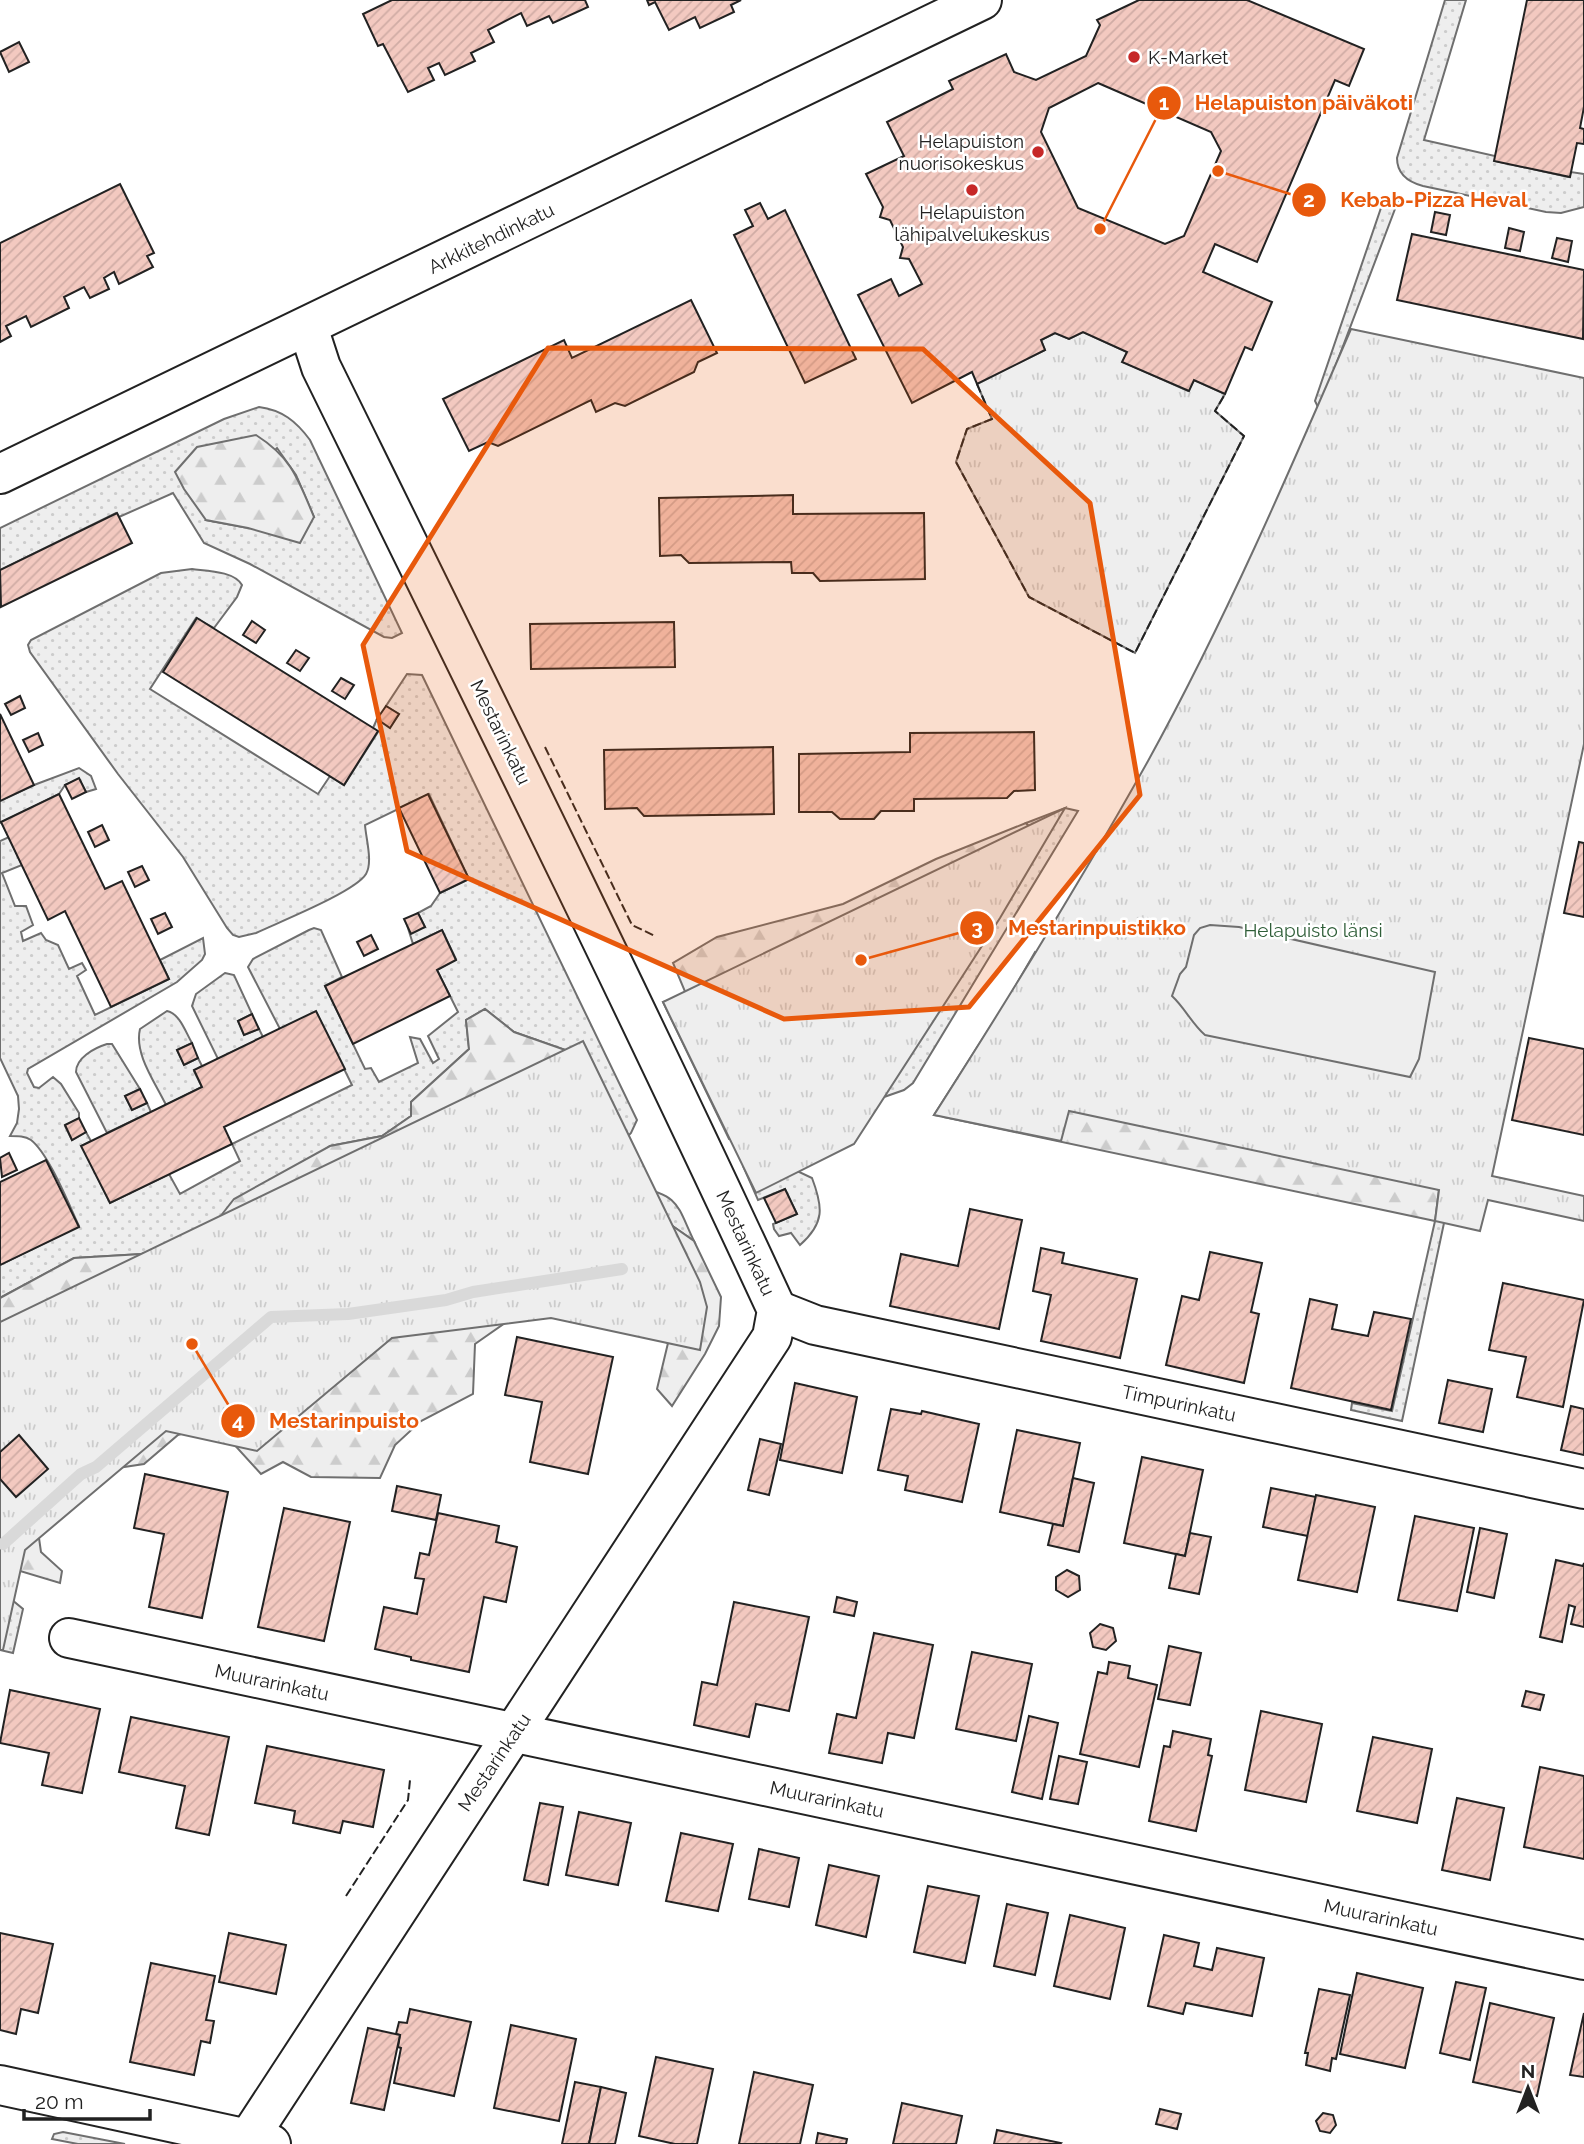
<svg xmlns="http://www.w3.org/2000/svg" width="1584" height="2144" font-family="Raleway,sans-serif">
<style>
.grass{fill:url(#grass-dots);stroke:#6f6f6f;stroke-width:2;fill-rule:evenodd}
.forest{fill:url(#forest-firs);stroke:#6f6f6f;stroke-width:2}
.park{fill:url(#park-tufts);stroke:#6f6f6f;stroke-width:2}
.pitch{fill:#eee;stroke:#6f6f6f;stroke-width:2}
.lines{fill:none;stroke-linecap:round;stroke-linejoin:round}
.stream{stroke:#d9d9d9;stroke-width:12}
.building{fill:url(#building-hatch);stroke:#222;stroke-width:2;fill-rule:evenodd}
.minor-casing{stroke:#222;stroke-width:42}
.minor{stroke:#fff;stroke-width:38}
.fence{stroke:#222;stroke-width:2;stroke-dasharray:9 3.5;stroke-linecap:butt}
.marked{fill:#e8590c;fill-opacity:0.2;stroke:#e8590c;stroke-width:5;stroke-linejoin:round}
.poi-dot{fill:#c62828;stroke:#fff;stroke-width:2.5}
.labels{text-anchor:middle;stroke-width:5;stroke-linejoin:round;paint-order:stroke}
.poi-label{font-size:19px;fill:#222;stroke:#fff;text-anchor:start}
.street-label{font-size:19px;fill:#222;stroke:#fff}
.park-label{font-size:19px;fill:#2f5e38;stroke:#fff}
.leader{fill:none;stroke:#e8590c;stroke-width:2.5}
.callout-dot{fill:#e8590c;stroke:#fff;stroke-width:2.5}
.mark-label{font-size:21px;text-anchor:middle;font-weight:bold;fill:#fff}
.callout-label{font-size:21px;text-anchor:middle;font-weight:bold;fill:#e8590c;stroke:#fff;stroke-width:5;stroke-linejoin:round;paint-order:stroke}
</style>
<defs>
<pattern id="grass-dots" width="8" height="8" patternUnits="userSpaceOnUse" patternTransform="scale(1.75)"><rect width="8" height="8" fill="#eee"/><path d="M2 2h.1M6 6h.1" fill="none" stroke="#ccc" stroke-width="1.8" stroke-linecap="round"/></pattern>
<pattern id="forest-firs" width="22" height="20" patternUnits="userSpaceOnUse" patternTransform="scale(1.75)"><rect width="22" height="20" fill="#eee"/><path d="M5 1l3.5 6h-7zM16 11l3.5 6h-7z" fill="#ccc"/></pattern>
<pattern id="park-tufts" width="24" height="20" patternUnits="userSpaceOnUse" patternTransform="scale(1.75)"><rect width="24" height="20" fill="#eee"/><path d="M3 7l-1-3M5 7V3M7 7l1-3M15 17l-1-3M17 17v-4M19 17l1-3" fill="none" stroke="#ccc"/></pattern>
<pattern id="building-hatch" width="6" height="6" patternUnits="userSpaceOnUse" patternTransform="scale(1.75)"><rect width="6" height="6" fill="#f3c9c0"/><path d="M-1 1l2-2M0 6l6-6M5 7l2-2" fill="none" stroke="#d0aca5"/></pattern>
</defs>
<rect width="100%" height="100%" fill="#fff"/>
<!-- grass -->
<g class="grass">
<path d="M1445 0H1466L1424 140 1495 156V161L1569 177 1571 172 1584 174V207L1561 213 1546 212 1423 186C1408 182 1397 174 1397 158Z"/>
<polygon points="1392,200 1398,201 1323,399 1343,458 1315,401 1382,205"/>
<path d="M259 407C282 410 296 421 310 440L402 633 392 638 384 637 250 564 204 543 173 493 119 517 116 513 0 570V528L224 419ZM277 448 296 475 314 517 248 528 206 520Z"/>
<path d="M192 569C207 571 234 571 242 585L237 597 214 628 196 618 150 689 318 794 330 776 344 785 378 732 373 728 377 719 390 727 399 714 386 706 407 674 422 675 637 1120 631 1133 605 1160 571 1052 514 1032 485 1009 466 1020 469 1049 411 1102V1116L382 1136 330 1146 205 1236 142 1254 74 1258 0 1298V1265L79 1226C69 1205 49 1154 31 1140 25 1136 18 1136 10 1136L17 1123 19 1109 18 1096 0 1058V841L9 837 22 865 2 873 15 906H26L33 925 21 932 23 941 41 933 46 940 58 945 69 969 82 963 86 970 77 976 95 1015 169 979 160 960 203 938 205 954 202 960 177 982 28 1069 27 1073 34 1087 39 1088 53 1077 61 1084 79 1113V1118L65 1126 72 1140 86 1132 91 1141 82 1146 110 1203 169 1174 180 1194 240 1161 232 1144 352 1085 316 1012 280 1029 248 967 253 959 309 930 314 928 321 930 342 977 325 986 365 1069 371 1068 379 1082 418 1063 410 1037 420 1039 433 1063 439 1059 428 1036 458 1012 437 970 456 959 442 930 413 944 407 925 425 927 418 913 431 906 440 893 469 879 429 794 365 825C366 839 373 862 366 874 355 892 279 922 256 933L239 937 233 935 227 928 183 857 118 774 30 652 28 645 31 640 161 573Z"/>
<polygon points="79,768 91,776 96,789 86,792 79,779 65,785 59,794 0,823 0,801 34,785"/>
<polygon points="1065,808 1078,811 913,1083 904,1090 798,1127 729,1139 663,1002 686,994 1035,835 1026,823"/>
<polygon points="1035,952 1448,1194 1444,1223 1402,1421 1351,1410 1352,1403 1392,1411 1435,1221 1439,1190 934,1115 1008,999"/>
<polygon points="225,973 234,975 252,1014 238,1021 244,1035 259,1029 263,1037 218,1059 192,1006 196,994"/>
<path d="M167 1011C180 1014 185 1031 192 1043L177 1050 184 1065 198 1058 202 1066 194 1071 202 1087 166 1105C155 1082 134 1054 140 1029Z"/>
<path d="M107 1044H112L140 1089 125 1096 132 1110 147 1103 151 1112 107 1133 76 1072C76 1058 94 1048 107 1044Z"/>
<path d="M761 1154 812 1178C823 1207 825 1223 800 1245L791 1233 779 1236 774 1229 773 1224 797 1214 785 1189 758 1200 743 1166 744 1161Z"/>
<path d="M637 1186C680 1197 676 1203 694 1241L664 1220Z"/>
<polygon points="0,1590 23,1609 13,1653 0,1650"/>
<polygon points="63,2132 125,2144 78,2144 52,2139 54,2134"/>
</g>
<!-- forest -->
<g class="forest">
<path d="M256 435C292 458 298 479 314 517L300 543 248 528 206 520 184 489 175 472 197 447Z"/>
<polygon points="1026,823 1036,835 686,994 673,963 717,937 843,904 936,859"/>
<polygon points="1028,978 1439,1190 1435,1221 944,1117"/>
<polygon points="485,1009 514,1032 571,1052 0,1370 0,1298 74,1258 142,1254 205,1236 234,1199 330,1146 382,1136 411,1116 411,1102 469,1049 466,1020"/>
<polygon points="664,1220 694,1241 721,1297 719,1326 705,1354 672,1406 657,1389 668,1343 629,1326 525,1309 475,1344 473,1394 421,1421 395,1445 380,1478 311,1477 283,1462 261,1474 230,1440 221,1421 178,1435 144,1464 91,1472 35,1510 41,1552 62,1571 60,1583 0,1565 0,1479 48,1469"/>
</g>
<!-- park -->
<g class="park">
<path d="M1351 329 1584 378V744L1492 1176 1584 1196V1221L1488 1200 1480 1231 1435 1221 1439 1190 1069 1111 1061 1141 934 1115C1008 999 1081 881 1148 761 1225 621 1288 475 1351 329Z"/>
<polygon points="1083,332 1127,352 1123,362 1188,391 1194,380 1225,394 1215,411 1244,436 1135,653 1029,597 956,462 967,429 992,419 977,384 1045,350 1041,340 1055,333 1069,339"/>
<polygon points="1065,808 1000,918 854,1144 756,1193 663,1002"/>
<polygon points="583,1041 700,1282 707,1307 700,1350 551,1318 392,1338 257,1451 166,1431 25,1550 3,1650 0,1650 0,1322"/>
</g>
<!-- pitch -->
<path class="pitch" d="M1210 925 1239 927 1435 972 1419 1059 1410 1077 1205 1035C1192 1024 1185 1008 1172 996L1180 974 1186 967 1194 935 1200 928Z"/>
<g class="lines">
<!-- stream -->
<polyline class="stream" points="3,1544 81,1474 96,1467 271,1317 348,1314 446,1300 473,1292 622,1269"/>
</g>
<!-- building -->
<g class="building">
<polygon points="392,0 585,0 588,7 553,23 549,16 527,26 521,13 488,30 494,42 471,53 475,61 445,75 439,63 428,68 434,80 408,92 383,44 378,46 363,14"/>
<polygon points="647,0 741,0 731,5 734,12 700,28 695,17 669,30 655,2 649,5"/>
<path d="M1139 0H1247L1364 49 1349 86 1335 80 1257 262 1215 244 1203 272 1272 302 1252 350 1245 347 1225 394 1194 380 1189 391 1122 362 1127 352 1083 332 1069 339 1055 333 1041 340 1045 350 977 384 972 372 912 403 858 295 891 279 899 296 922 284 909 259 900 258 903 247 890 220 880 217 883 207 866 174 904 156 887 122 953 89 949 81 1006 54 1014 72 1036 80 1086 56 1100 25 1097 20ZM1098 83 1211 132 1221 151 1184 236 1165 244 1078 208 1041 132 1049 108Z"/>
<polygon points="1527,0 1584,0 1584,107 1580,128 1584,129 1584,144 1577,143 1570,177 1494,161"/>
<polygon points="19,42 29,62 9,72 0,52"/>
<polygon points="120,184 154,253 147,256 153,267 119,284 114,272 104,278 109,289 90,298 84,287 64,297 69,308 31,327 26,316 6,326 11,336 0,342 0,243"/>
<polygon points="760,203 768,219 785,210 856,359 805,383 734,235 753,226 745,210"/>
<polygon points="1435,212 1450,215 1446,235 1431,232"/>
<polygon points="1509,228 1524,232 1520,251 1505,248"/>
<polygon points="1412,234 1584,270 1583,339 1397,300"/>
<polygon points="1557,238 1572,241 1568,262 1552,258"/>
<polygon points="691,300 717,353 698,362 694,372 625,406 615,403 596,412 591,400 498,446 488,442 469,451 443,399 564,340 572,358"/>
<polygon points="793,495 793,514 924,513 925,579 820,581 813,573 792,573 791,562 689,563 681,555 660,556 659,498"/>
<polygon points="117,513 132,543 1,607 0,570"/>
<polygon points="197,618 378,731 344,785 163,672"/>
<polygon points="252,621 265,630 256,643 243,635"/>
<polygon points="674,622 675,667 531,669 530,624"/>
<polygon points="296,650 309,658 300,671 287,663"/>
<polygon points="341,678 354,685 345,699 332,691"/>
<polygon points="20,696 25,708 11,715 5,704"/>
<polygon points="386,706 399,714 390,728 377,719"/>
<polygon points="0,714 34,785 0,801"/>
<polygon points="1034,732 1035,790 1014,791 1007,798 914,799 914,811 881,811 874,819 840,819 832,812 799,812 799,754 910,752 910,733"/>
<polygon points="38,733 43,745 29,752 23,740"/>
<polygon points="773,747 774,814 644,816 637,808 605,809 604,750"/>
<polygon points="79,778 86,792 72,799 65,785"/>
<polygon points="59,794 105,889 122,881 169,979 111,1007 65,911 48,920 1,822"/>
<polygon points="428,794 469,879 440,893 399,808"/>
<polygon points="102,825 109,840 95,847 88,832"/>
<polygon points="1579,842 1584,843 1584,917 1564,913"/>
<polygon points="142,866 149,880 135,887 128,872"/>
<polygon points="165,913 172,927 158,934 151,919"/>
<polygon points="418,913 425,927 411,934 404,919"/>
<polygon points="442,930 456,960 437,970 450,996 353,1044 325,986"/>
<polygon points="371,935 378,949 364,956 357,942"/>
<polygon points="316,1011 345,1069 224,1127 232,1144 110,1203 81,1146 202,1087 194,1070"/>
<polygon points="252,1014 259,1029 244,1035 238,1021"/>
<polygon points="1529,1038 1584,1049 1584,1135 1512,1120"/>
<polygon points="192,1043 198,1058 184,1065 177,1050"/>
<polygon points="140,1089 147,1103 132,1110 125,1096"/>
<polygon points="79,1118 86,1132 72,1140 65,1125"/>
<polygon points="9,1153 17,1170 2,1177 0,1158"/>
<polygon points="46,1160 79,1227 0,1265 0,1182"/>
<polygon points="785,1189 797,1214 776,1223 764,1198"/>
<polygon points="970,1209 1022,1220 999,1329 890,1306 901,1254 958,1266"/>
<polygon points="1041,1248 1064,1253 1062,1263 1137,1279 1120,1358 1041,1341 1051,1295 1033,1291"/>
<polygon points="1210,1252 1262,1263 1251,1312 1259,1314 1244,1383 1166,1365 1182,1296 1199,1300"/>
<polygon points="1503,1283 1584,1300 1563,1407 1517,1397 1526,1357 1489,1350"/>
<polygon points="1310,1299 1337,1305 1332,1329 1368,1336 1374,1312 1411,1319 1391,1410 1291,1388"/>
<polygon points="517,1337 613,1357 588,1474 530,1462 542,1402 505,1395"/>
<polygon points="1448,1380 1492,1389 1483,1432 1439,1423"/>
<polygon points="795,1383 857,1397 842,1473 780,1460"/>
<polygon points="1571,1406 1584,1409 1584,1455 1561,1450"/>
<polygon points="891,1409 921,1414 922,1411 979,1424 962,1502 905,1490 908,1476 878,1470"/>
<polygon points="1017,1430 1080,1443 1063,1526 1000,1512"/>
<polygon points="19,1435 48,1469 16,1497 0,1479 0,1452"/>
<polygon points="760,1439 781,1444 769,1495 748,1490"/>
<polygon points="1142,1457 1203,1470 1185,1556 1124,1543"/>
<polygon points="145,1474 228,1492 202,1618 149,1607 164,1534 134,1528"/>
<polygon points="1073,1478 1094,1483 1079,1552 1048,1545 1053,1524 1063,1526"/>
<polygon points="397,1486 441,1495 436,1520 392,1511"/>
<polygon points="1271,1488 1316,1497 1308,1536 1263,1527"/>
<polygon points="1316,1495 1375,1507 1357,1592 1298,1580"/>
<polygon points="284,1508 350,1522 324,1641 258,1627"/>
<polygon points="438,1513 499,1526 496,1542 517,1547 506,1602 484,1597 469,1672 411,1660 411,1657 375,1649 384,1607 417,1614 424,1579 415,1578 420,1553 429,1555"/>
<polygon points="1415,1516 1474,1528 1457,1611 1398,1600"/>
<polygon points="1480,1528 1507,1534 1494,1598 1467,1592"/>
<polygon points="1190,1533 1211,1537 1199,1594 1169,1588 1176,1554 1185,1556"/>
<polygon points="1556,1560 1583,1566 1584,1563 1584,1627 1571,1624 1575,1607 1569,1605 1562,1642 1540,1637"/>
<polygon points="1067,1570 1079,1576 1080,1590 1068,1597 1056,1590 1056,1577"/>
<polygon points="837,1597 857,1602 854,1616 834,1612"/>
<polygon points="734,1602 809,1617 789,1711 756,1704 749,1737 694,1725 702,1682 717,1685"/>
<polygon points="1100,1624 1113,1628 1116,1641 1106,1650 1093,1647 1090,1633"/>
<polygon points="874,1633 933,1645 914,1738 888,1733 882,1763 829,1753 837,1714 856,1718"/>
<polygon points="1169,1646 1201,1653 1190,1705 1158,1699"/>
<polygon points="972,1652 1032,1664 1016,1741 956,1729"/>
<polygon points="1109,1662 1130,1666 1128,1678 1157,1685 1139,1767 1080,1754 1098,1672 1107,1674"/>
<polygon points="10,1690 100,1709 82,1793 42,1785 49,1753 0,1743"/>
<polygon points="1526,1691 1544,1695 1540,1710 1522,1706"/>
<polygon points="1261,1711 1322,1724 1306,1802 1245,1790"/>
<polygon points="1029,1716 1058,1723 1042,1799 1012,1792"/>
<polygon points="131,1717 229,1737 209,1835 176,1828 185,1786 119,1772"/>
<polygon points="1173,1731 1211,1739 1208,1755 1212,1756 1196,1831 1149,1821 1164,1746 1170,1747"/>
<polygon points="1373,1737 1432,1749 1417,1823 1357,1811"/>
<polygon points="267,1746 384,1770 373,1827 343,1821 340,1833 293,1823 295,1811 255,1803"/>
<polygon points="1059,1756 1087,1762 1078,1804 1050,1799"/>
<polygon points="1540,1767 1584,1776 1584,1859 1524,1847"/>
<polygon points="1457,1798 1504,1808 1490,1880 1442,1870"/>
<polygon points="540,1803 563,1807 548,1885 524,1880"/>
<polygon points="579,1812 631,1823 618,1885 566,1875"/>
<polygon points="681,1833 733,1844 718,1911 666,1901"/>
<polygon points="759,1849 799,1858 789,1907 749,1899"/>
<polygon points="829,1865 879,1876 866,1937 816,1925"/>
<polygon points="928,1886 979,1896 965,1963 914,1952"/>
<polygon points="1007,1904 1048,1913 1035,1975 994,1966"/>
<polygon points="1070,1915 1125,1928 1110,1999 1054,1986"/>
<polygon points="0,1933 53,1944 38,2013 21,2009 16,2034 0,2030"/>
<polygon points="229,1933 286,1945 276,1994 219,1982"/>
<polygon points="1164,1935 1199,1943 1194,1966 1212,1970 1217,1948 1264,1958 1252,2016 1186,2003 1183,2014 1148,2006"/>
<polygon points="151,1963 215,1976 206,2020 214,2021 210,2043 201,2041 194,2075 130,2062"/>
<polygon points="1357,1973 1423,1988 1405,2068 1340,2054"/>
<polygon points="1456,1982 1486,1988 1470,2060 1440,2053"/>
<polygon points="1319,1989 1350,1995 1336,2059 1332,2058 1330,2071 1306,2065 1308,2053 1305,2053"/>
<polygon points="1490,2003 1554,2018 1537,2096 1473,2082"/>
<polygon points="410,2009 471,2022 454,2096 394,2083 401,2048 398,2047 400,2035 396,2034 399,2022 407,2023"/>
<polygon points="1584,2013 1584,2077 1570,2075"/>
<polygon points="511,2025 576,2039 559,2121 494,2108"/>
<polygon points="368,2028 400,2035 384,2110 351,2103"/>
<polygon points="656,2057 713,2069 697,2144 675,2144 639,2136"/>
<polygon points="754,2072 813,2085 800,2144 739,2144"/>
<polygon points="575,2082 601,2087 589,2144 562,2144"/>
<polygon points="601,2087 626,2093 615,2144 589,2144"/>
<polygon points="902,2103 962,2116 956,2144 893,2144"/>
<polygon points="1160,2109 1181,2114 1177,2129 1156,2124"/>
<polygon points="1323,2113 1333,2115 1336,2125 1330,2133 1320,2131 1316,2121"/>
<polygon points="997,2130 1061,2143 1060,2144 994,2144"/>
<polygon points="818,2133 847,2139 846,2144 816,2144"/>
</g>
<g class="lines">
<defs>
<g id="minor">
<polyline points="0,474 982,0"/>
<polyline points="777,1310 815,1325 1584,1489"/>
<polyline points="69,1638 1584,1960"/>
<polyline points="0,2085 271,2144"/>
<path d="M248 2139 772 1337 777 1310C630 993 475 680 321 367L308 327"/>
</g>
</defs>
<!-- minor casing -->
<use href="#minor" class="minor-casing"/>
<!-- minor -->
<use href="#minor" class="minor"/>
<!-- fence -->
<g class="fence">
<polyline points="977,384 992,419 967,429 956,462 1029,597 1135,653 1244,436 1215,411 1225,394"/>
<polyline points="545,747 632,925 655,936"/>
<polyline points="346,1896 408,1800 410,1780"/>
</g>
</g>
<!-- marked area -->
<path class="marked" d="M548 348 923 349 1090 503 1140 795 969 1007 784 1019 407 851 363 645Z"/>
<!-- markers -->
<g class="poi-dot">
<circle cx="1134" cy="57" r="7"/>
<circle cx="1038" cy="152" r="7"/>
<circle cx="972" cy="190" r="7"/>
</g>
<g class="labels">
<!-- poi labels -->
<g class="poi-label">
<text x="1148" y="64">K-Market</text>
<text x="1024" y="148" text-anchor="end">Helapuiston<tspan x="1024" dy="22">nuorisokeskus</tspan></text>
<text x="972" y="219" text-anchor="middle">Helapuiston<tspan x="972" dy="22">lähipalvelukeskus</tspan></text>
</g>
<!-- street labels -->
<g class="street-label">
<text transform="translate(491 238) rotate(-26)" y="7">Arkkitehdinkatu</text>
<text transform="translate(501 732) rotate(64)" y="7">Mestarinkatu</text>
<text transform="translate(746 1243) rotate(65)" y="7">Mestarinkatu</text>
<text transform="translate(1179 1403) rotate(12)" y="7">Timpurinkatu</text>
<text transform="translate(272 1682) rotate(12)" y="7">Muurarinkatu</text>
<text transform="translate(494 1762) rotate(-56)" y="7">Mestarinkatu</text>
<text transform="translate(827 1799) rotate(12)" y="7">Muurarinkatu</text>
<text transform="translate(1381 1917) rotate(12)" y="7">Muurarinkatu</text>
</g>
<!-- park labels -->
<g class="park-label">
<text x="1313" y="937">Helapuisto länsi</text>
</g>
</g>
<!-- callouts -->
<path class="leader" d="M1100 229L1164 103M1218 171L1309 200M861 960L977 928M192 1344L238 1421"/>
<g class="callout-dot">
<circle cx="1100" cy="229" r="7"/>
<circle cx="1218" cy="171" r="7"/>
<circle cx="861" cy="960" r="7"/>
<circle cx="192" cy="1344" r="7"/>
<circle cx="1164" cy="103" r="18"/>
<circle cx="1309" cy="200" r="18"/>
<circle cx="977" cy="928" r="18"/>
<circle cx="238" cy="1421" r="18"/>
</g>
<g class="mark-label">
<text x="1164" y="110">1</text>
<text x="1309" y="207">2</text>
<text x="977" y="935">3</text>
<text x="238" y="1428">4</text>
</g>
<g class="callout-label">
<text x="1304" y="110">Helapuiston päiväkoti</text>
<text x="1434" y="207">Kebab-Pizza Heval</text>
<text x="1097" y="935">Mestarinpuistikko</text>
<text x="344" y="1428">Mestarinpuisto</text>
</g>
<!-- north arrow -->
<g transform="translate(1528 2088)" stroke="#ffffff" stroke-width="5" paint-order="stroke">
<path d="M0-5L12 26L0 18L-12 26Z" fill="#222222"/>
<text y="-10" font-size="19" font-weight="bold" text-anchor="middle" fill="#222222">N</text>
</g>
<!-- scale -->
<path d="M24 2109v10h126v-10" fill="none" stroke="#222222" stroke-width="3.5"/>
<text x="35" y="2109" font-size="21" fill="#222222" stroke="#ffffff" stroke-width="5" paint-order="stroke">20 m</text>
</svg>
